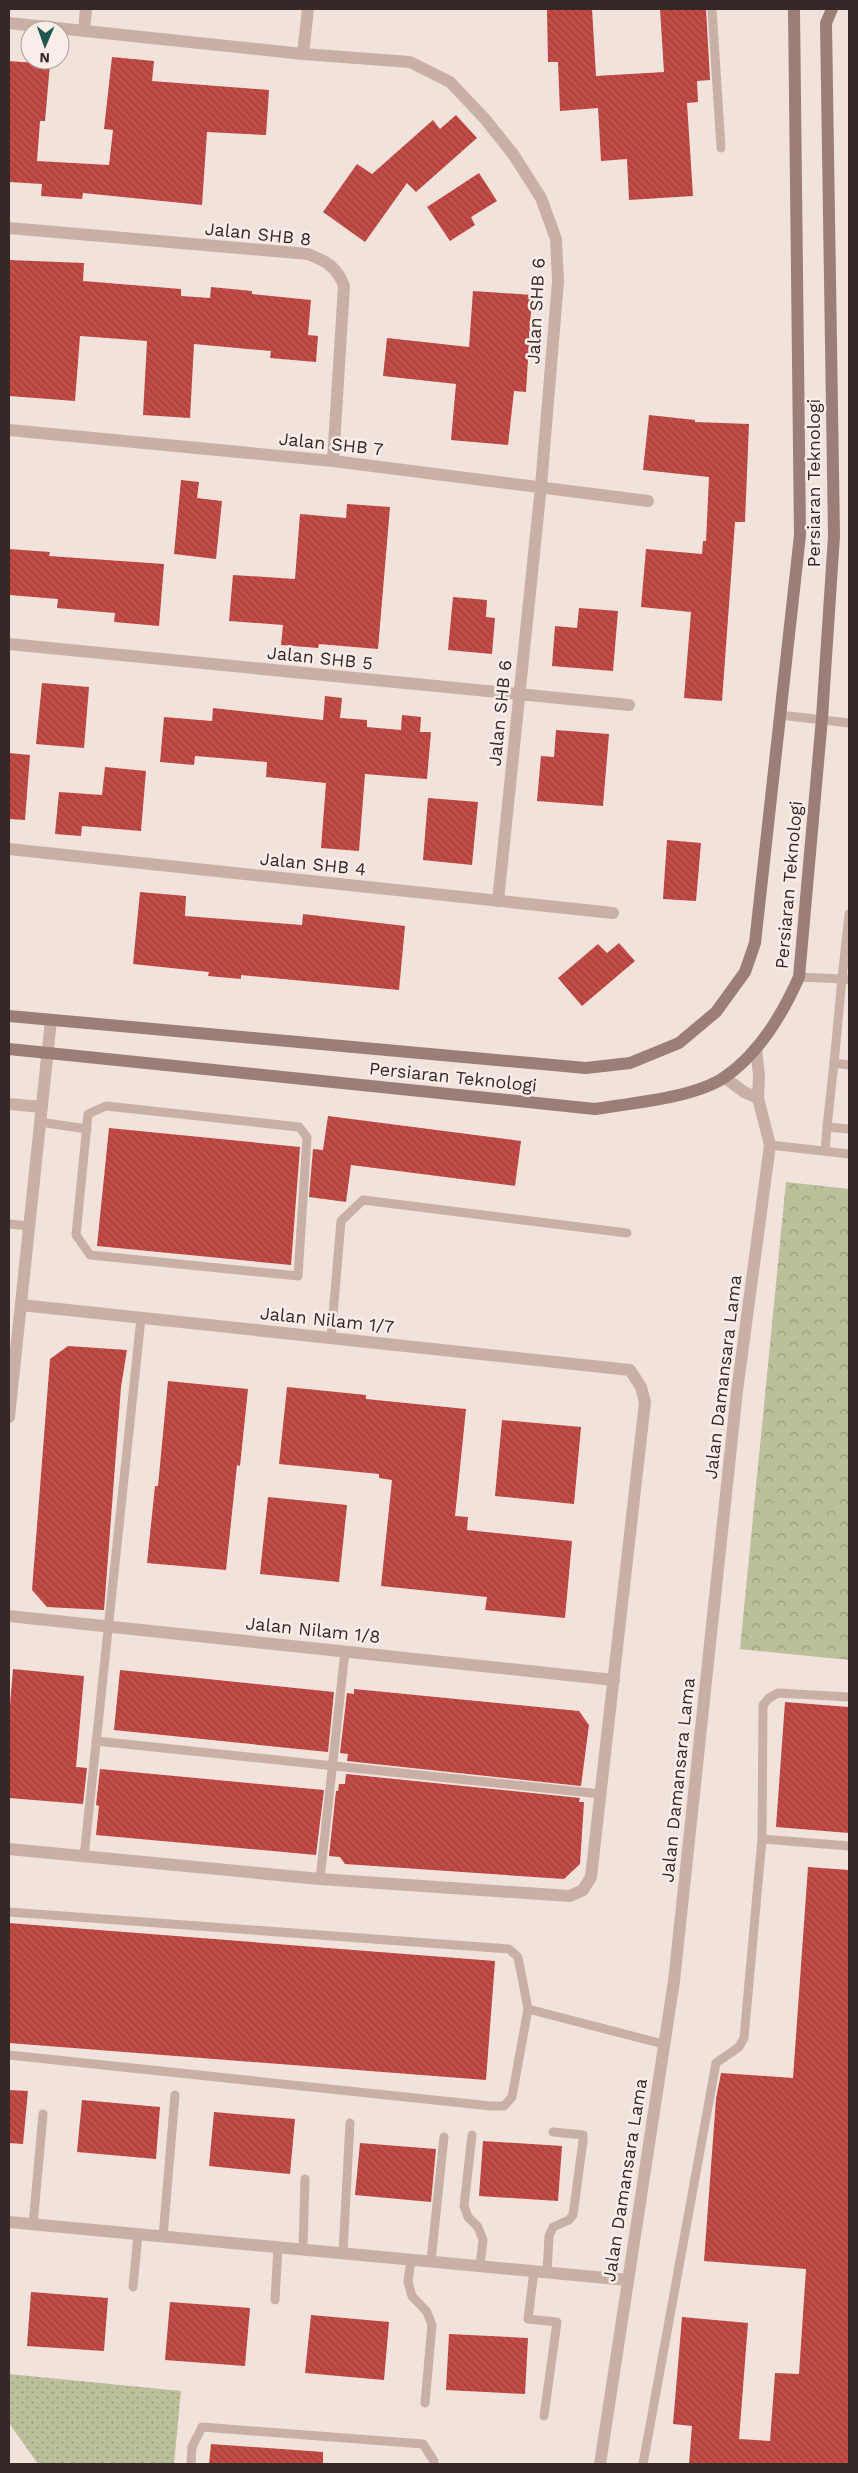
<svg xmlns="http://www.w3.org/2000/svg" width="858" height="2473" font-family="'Work Sans',sans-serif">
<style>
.forest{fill:url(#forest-crowns)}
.park{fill:url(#park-dots)}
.building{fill:url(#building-back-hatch)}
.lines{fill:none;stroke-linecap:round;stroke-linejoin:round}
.lane{stroke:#c9b0a7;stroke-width:9}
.street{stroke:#c9b0a7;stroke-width:12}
.secondary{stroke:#9c7e78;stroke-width:12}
.labels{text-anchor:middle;stroke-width:5;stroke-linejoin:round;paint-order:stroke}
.street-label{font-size:18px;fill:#352927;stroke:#f9ede7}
</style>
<defs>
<pattern id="forest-crowns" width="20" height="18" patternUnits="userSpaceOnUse" patternTransform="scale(1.25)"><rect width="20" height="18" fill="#bbc09b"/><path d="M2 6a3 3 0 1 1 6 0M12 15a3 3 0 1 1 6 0" fill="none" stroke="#999c7e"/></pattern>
<pattern id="park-dots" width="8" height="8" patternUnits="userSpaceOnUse" patternTransform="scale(1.25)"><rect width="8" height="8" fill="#bbc09b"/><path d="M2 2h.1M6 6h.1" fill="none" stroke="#999c7e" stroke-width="1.8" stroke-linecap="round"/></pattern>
<pattern id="building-back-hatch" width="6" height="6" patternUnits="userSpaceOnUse" patternTransform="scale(1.25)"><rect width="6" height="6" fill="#c34c47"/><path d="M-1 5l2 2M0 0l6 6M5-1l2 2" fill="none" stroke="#9f3f3b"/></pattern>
</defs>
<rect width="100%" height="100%" fill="#f1e2db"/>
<!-- forest -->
<polygon class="forest" points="786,1182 849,1189 849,1660 740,1649"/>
<!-- park -->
<polygon class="park" points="9,2374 181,2391 174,2464 38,2464 9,2423"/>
<!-- building -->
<g class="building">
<polygon points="547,9 592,9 596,76 664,72 660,9 706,9 710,80 697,81 698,102 687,103 693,196 629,200 627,159 601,161 598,108 560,111 558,62 548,62"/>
<polygon points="112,57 154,61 152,81 269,90 266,135 207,132 202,205 83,193 82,199 41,196 42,184 9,182 9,61 50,64 45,121 40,121 37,161 109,165 113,130 104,129"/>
<polygon points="456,115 477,138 416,192 407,183 365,242 323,212 357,164 372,174 433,120 440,129"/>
<polygon points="479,173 497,201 471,217 475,225 450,241 427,207"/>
<polygon points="9,260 84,263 83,281 181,289 181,296 210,298 211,287 252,291 252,294 311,300 308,335 318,336 316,362 270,358 271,351 194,344 190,418 143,415 147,341 80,336 75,401 9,396"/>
<polygon points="473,291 532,295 526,392 514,391 508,445 451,440 456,384 383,376 387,338 469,347"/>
<polygon points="649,415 695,420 695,422 749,424 745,522 735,522 722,701 684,698 691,612 641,607 646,549 702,554 703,541 706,541 709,477 643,470"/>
<polygon points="181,480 199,482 197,498 222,501 216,559 174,554"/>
<polygon points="347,504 390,507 378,649 319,644 318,648 281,645 283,625 229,621 233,575 295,579 300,514 346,518"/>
<polygon points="9,549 50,552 49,556 164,564 159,626 114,622 115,613 57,608 58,599 9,595"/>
<polygon points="453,597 487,600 486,617 495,618 492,654 448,650"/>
<polygon points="579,608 618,611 613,671 552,666 555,626 577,628"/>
<polygon points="42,683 89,687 84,748 36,744"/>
<polygon points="325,696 342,698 340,718 367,720 367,727 401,730 402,715 421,717 420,732 431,732 427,779 365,774 359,851 321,848 326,783 266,777 267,762 195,756 194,765 160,762 164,717 212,721 213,708 323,720"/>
<polygon points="556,730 609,734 603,806 537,801 541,756 554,757"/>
<polygon points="9,753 30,755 25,820 9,819"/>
<polygon points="105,767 146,771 141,831 82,826 81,836 55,834 59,792 102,795"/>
<polygon points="428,798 478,802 472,865 423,860"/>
<polygon points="667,840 701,843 696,901 663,899"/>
<polygon points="140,892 186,896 185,916 302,925 303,914 405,926 399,990 241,975 241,979 208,976 209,972 133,964"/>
<polygon points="619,943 635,961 582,1006 558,978 598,944 607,953"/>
<polygon points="328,1116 521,1141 515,1186 351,1165 346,1202 309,1197 313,1149 323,1150"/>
<polygon points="109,1128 300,1147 291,1265 97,1246"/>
<polygon points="68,1346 127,1350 121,1387 104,1610 47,1607 32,1590 50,1359"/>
<polygon points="168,1381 248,1389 240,1466 237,1465 226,1570 147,1563 155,1486 158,1486"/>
<polygon points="287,1387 366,1395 366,1399 466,1409 455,1516 468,1517 467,1530 572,1541 565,1618 485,1610 487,1597 381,1586 392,1480 379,1478 379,1474 279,1464"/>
<polygon points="502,1420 581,1427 574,1504 495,1496"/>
<polygon points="268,1497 347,1505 339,1582 260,1574"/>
<polygon points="13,1669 84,1676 76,1767 87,1768 83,1804 9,1798 9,1717"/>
<polygon points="120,1670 334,1692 328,1752 114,1730"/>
<polygon points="354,1689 579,1711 589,1725 581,1786 347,1761 348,1754 340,1753 347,1693 354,1694"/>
<polygon points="785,1702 849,1707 849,1833 776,1827"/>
<polygon points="100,1769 324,1790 316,1855 96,1835 99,1806 96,1805"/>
<polygon points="346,1774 580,1798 579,1802 584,1802 580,1864 564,1879 345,1864 340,1857 329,1856 336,1791 338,1791 339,1784 345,1784"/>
<polygon points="808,1867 849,1870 849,2464 689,2464 692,2426 673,2424 682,2317 748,2323 739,2439 770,2441 775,2373 799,2374 806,2269 704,2261 716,2099 721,2073 793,2078"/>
<polygon points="9,1923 495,1961 486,2080 9,2043"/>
<polygon points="9,2090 28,2091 23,2144 9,2143"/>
<polygon points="82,2100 160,2107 156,2159 77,2152"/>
<polygon points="214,2112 295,2119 290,2174 209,2166"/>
<polygon points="483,2141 562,2146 558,2201 479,2196"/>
<polygon points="360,2143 436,2149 431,2202 355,2195"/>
<polygon points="31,2292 108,2298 104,2351 27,2346"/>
<polygon points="170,2302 250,2308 245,2366 165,2360"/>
<polygon points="311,2315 389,2322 384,2380 305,2373"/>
<polygon points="449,2334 528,2338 525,2394 446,2390"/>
<polygon points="211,2444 323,2452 323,2464 209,2464"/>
</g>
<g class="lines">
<!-- lane -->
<g class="lane">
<polyline points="712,9 721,148"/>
<polyline points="780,715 849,723"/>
<polyline points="799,977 842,979 849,914"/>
<polyline points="849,980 842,979 834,1063 849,1065"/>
<polyline points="834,1063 827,1127 849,1129"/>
<polygon points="106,1106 299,1127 307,1137 298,1276 90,1255 76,1235 88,1114"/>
<polyline points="40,1122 87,1129"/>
<polyline points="770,1145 849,1154"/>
<polyline points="825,1151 827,1127"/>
<polyline points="9,1224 29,1226"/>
<polyline points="331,1338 341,1221 363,1200 627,1233"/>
<polyline points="96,1741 601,1794"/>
<polyline points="762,1839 849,1846"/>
<polyline points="84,1857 141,1318"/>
<polyline points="320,1879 345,1651"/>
<polyline points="9,1912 509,1949 518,1957 528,2009 512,2097 504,2106 491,2106 9,2055"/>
<polyline points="528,2009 663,2044"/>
<polyline points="472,2135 464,2206 468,2217 478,2227 483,2240 480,2266"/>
<polyline points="33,2225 43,2114"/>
<polyline points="163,2237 175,2095"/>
<polyline points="303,2249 305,2179"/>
<polyline points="343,2252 350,2123"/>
<polyline points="411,2259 408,2282 412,2296 427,2312 432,2325 425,2403"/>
<polyline points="431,2261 444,2137"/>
<polyline points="534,2271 528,2319 557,2322 544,2416"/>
<polyline points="547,2272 549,2236 553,2227 569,2220 573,2215 583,2141 583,2135 553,2132"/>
<polyline points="133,2287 138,2235"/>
<polyline points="275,2300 278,2247"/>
<polyline points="191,2464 192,2447 202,2427 423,2444 434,2461 434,2464"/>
<polyline points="643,2464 716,2063 739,2047 744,2038 762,1839 763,1705 769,1698 778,1693 849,1697"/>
</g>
<!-- street -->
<g class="street">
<polyline points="9,23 303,54 410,62 450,82 485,119 513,154 541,198 556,239 558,281 541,486 498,901"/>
<polyline points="84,31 86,9"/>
<polyline points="303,54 308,9"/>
<path d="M9 228 308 254C326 261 337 267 344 286L333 461"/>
<polyline points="9,430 333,461 648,501"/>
<polyline points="9,644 629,705"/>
<polyline points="9,849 613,913"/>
<polyline points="724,1077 744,1092 758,1098"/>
<polyline points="9,1104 42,1107"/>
<polyline points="9,1417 51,1020"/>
<polyline points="9,1616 614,1680"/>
<polyline points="9,1849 320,1879 570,1896 583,1890 591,1877 645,1402 641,1387 630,1370 21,1305"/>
<polyline points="9,2222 627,2280"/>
<polyline points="600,2464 674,1981 737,1391 770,1145 758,1098 759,1076 756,1048"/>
</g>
<!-- secondary -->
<g class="secondary">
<polyline points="9,1016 586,1068 630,1063 679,1043 716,1012 745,972 755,943 800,535 794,9"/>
<path d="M9 1049 595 1109C632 1103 694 1098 725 1077 760 1052 782 1015 799 977L822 718 834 536 826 23 832 9"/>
</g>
</g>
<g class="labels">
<!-- street labels -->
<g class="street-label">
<text transform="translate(258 234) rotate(6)" y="6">Jalan SHB 8</text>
<text transform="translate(536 311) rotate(-87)" y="6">Jalan SHB 6</text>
<text transform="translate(331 444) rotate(6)" y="6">Jalan SHB 7</text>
<text transform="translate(814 483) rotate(-90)" y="6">Persiaran Teknologi</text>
<text transform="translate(320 658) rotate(6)" y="6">Jalan SHB 5</text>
<text transform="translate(500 713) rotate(-84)" y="6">Jalan SHB 6</text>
<text transform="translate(313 864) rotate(6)" y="6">Jalan SHB 4</text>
<text transform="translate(789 885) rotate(-85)" y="6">Persiaran Teknologi</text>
<text transform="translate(453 1077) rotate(6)" y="6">Persiaran Teknologi</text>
<text transform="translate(327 1320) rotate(6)" y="6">Jalan Nilam 1/7</text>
<text transform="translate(723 1377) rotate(-83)" y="6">Jalan Damansara Lama</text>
<text transform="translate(313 1630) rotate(6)" y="6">Jalan Nilam 1/8</text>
<text transform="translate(678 1780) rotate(-84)" y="6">Jalan Damansara Lama</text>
<text transform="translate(625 2180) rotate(-81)" y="6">Jalan Damansara Lama</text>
</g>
</g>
<!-- border -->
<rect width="858" height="2473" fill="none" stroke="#352927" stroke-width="20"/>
<!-- north arrow -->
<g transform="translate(45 45) rotate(182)"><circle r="24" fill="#f9ede7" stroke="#ab9f9a"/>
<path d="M0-4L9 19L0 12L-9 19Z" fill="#1e564f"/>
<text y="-8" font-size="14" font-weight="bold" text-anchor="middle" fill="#352927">N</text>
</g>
</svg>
